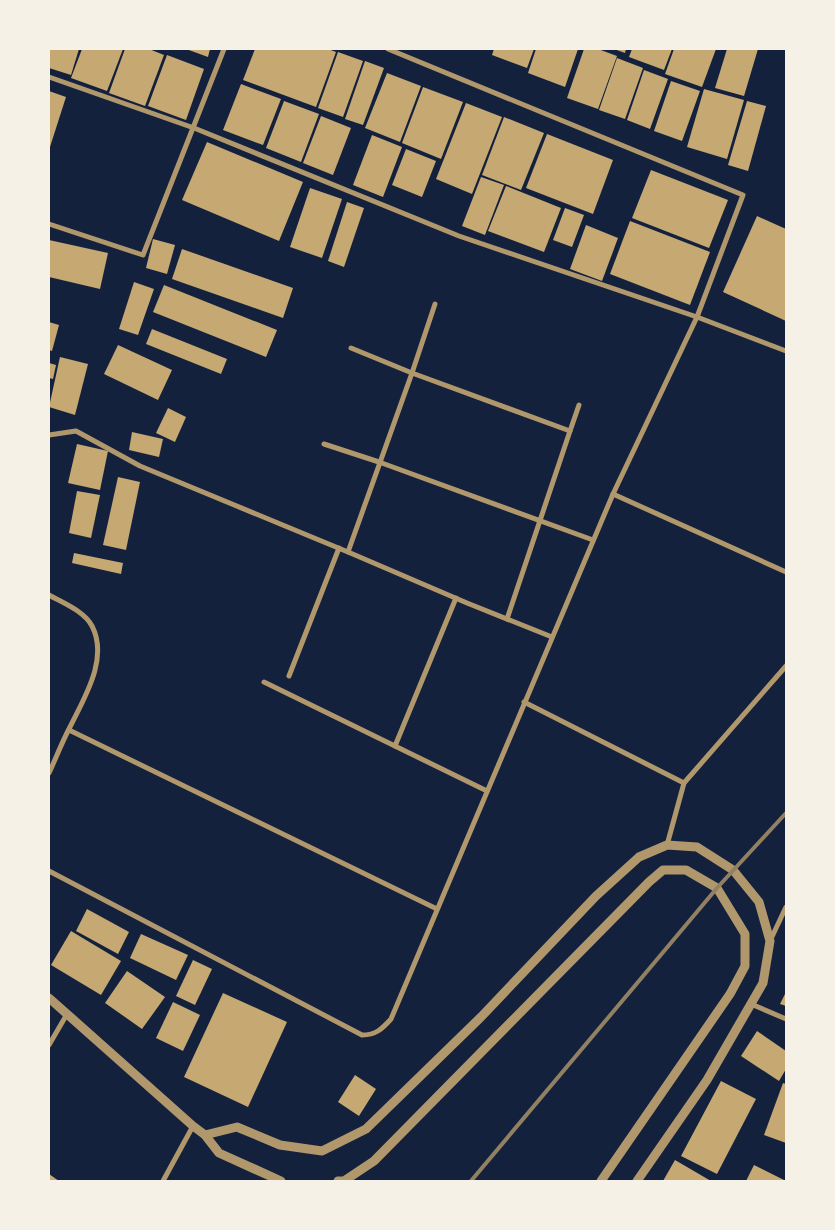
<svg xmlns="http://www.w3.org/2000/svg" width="835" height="1230" font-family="'Nunito Sans',sans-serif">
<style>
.building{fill:#c6a872}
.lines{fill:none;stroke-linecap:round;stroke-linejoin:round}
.minor{stroke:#b1986c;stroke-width:5}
.tertiary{stroke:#b1986c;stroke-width:9}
.rail{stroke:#918062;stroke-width:4}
</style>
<rect width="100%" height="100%" fill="#14213d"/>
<!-- building -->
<g class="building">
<polygon points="49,49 79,49 71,75 49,68"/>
<polygon points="82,49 123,49 107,91 71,78"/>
<polygon points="125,49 149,49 164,55 145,106 109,93"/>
<polygon points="186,49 210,49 208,57"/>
<polygon points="255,49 328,49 336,52 316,107 243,80"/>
<polygon points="494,49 534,49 527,68 492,55"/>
<polygon points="536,49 578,49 565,87 528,73"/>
<polygon points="584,49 598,49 617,56 598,109 567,98"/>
<polygon points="614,49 626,49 625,53"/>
<polygon points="632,49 672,49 664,70 629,57"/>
<polygon points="674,49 716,49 702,87 665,74"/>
<polygon points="727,49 758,49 744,96 715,88"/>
<polygon points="338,52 363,61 343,117 318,108"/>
<polygon points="167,55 204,69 186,120 148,106"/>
<polygon points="617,58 643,68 625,119 599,110"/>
<polygon points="365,61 384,68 363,125 345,119"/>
<polygon points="644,70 668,79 650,129 627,120"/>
<polygon points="387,73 421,86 400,142 365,128"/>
<polygon points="671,81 700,91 682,141 654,131"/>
<polygon points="241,84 281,99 263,145 223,130"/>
<polygon points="423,87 463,102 441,159 402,143"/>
<polygon points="704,89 744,100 727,159 687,147"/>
<polygon points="49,91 66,97 49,150"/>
<polygon points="284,101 319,114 301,162 266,148"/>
<polygon points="747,101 766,106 748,171 728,165"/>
<polygon points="466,103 502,117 472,194 436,179"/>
<polygon points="321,116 351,128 333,175 303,163"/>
<polygon points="504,117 544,133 521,190 482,175"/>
<polygon points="547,134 613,160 593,214 526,188"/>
<polygon points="372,135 402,147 383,197 353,185"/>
<polygon points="207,142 303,182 279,241 182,200"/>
<polygon points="406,149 436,161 422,197 392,185"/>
<polygon points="651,170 728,200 709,248 632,218"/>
<polygon points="481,177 504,185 485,235 462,226"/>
<polygon points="506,186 561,208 544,252 488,231"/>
<polygon points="310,188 342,199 322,258 290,247"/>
<polygon points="347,202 364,208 344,267 328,261"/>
<polygon points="565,208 584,215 572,247 553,240"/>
<polygon points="757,216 786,229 786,321 723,292"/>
<polygon points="630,221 710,252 690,305 610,274"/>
<polygon points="586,225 618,238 602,281 570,269"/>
<polygon points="153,239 175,245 167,274 146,268"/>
<polygon points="49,240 108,253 100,289 49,277"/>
<polygon points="182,249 293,288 283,318 172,279"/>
<polygon points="134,282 154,289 138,335 119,329"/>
<polygon points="164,285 277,330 266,357 153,312"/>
<polygon points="49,322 59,325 52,351 49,350"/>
<polygon points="152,329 227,359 221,374 146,344"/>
<polygon points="118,345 172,370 158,400 104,374"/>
<polygon points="60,357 88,364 75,415 49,407"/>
<polygon points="49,363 56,365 53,379 49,378"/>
<polygon points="168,408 186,417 175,442 156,433"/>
<polygon points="132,432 163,439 159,457 129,450"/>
<polygon points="77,444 108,451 100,490 68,483"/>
<polygon points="118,477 140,482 126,550 103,545"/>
<polygon points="77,491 100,495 91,538 69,533"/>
<polygon points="74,553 123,563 121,574 72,563"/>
<polygon points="87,909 129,932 118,954 76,931"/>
<polygon points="71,931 121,961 101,995 51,965"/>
<polygon points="141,934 188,955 176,980 130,958"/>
<polygon points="193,960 212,969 195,1005 176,996"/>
<polygon points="127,971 165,997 142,1029 105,1003"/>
<polygon points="786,992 786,1006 780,1004"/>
<polygon points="223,993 287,1022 248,1107 184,1077"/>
<polygon points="173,1002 200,1015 183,1051 156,1038"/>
<polygon points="757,1031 786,1051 786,1069 779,1081 741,1056"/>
<polygon points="355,1075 376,1089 359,1116 338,1102"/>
<polygon points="721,1081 756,1099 717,1174 681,1156"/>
<polygon points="783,1083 786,1084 786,1143 764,1135"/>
<polygon points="675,1160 711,1181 663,1181"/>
<polygon points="754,1165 786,1181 746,1181"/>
<polygon points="49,1174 59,1181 49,1181"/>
</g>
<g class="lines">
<!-- minor -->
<g class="minor">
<polyline points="49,77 194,128 459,236 697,317 786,351"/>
<polyline points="49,224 143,255 224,49"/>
<polyline points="351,348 412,373 570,431 507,619"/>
<polyline points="570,431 579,405"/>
<polyline points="49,435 76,431 140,466 348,552 467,603 552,637"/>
<polyline points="324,444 379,462 593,540"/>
<polyline points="613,494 786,572"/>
<polyline points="348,552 412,373 435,304"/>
<path d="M49 595C63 603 84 611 92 626 109 659 84 698 70 727 62 742 56 758 49 773"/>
<polyline points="289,676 339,548"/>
<polyline points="264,682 487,791"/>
<polyline points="524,702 684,783"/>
<polyline points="69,730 437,909"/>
<polyline points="395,746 456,598"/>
<polyline points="667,845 684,783 786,666"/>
<path d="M49 871 362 1035C376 1035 382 1029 391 1019L613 494 697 317 743 195 388 49"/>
<polyline points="770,941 786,907"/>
<polyline points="751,1004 786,1019"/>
<polyline points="49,1045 67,1014"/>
<polyline points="163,1181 193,1126"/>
</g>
<!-- tertiary -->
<g class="tertiary">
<polyline points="49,998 193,1126 205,1135 219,1153 281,1181"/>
<polyline points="205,1135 237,1127 280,1145 322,1151 366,1129 481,1017 596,896 639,857 667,845 697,847 733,870 759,902 770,941 763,983 707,1080 637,1181"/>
<polyline points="338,1181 344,1181 374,1161 649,882 663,870 686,870 717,888 745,934 745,966 730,994 601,1181"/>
</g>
<!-- rail -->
<polyline class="rail" points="471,1181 717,888 786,813"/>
</g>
<!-- border -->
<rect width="835" height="1230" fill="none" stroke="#f6f1e7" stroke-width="100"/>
</svg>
